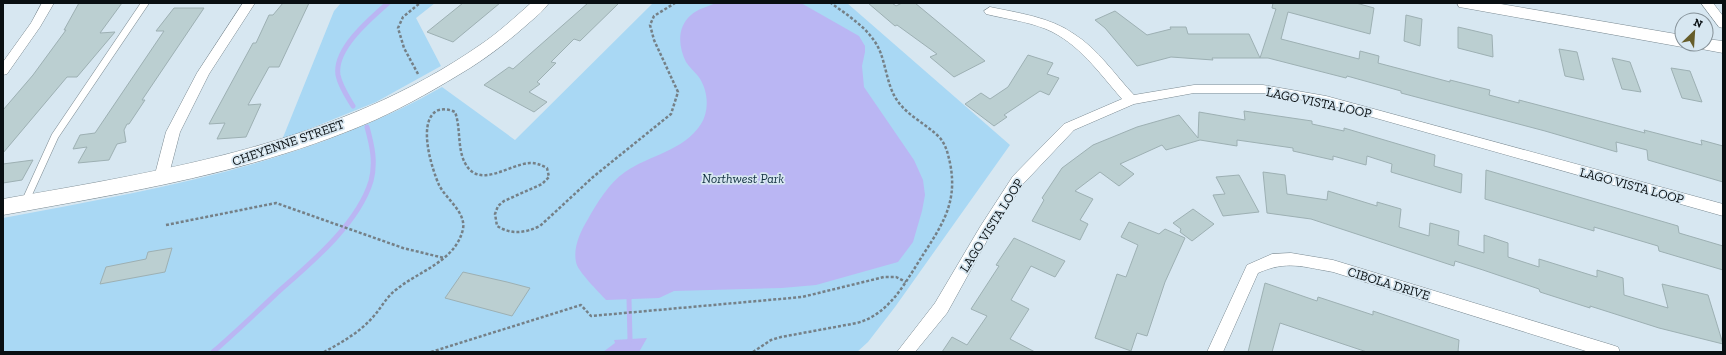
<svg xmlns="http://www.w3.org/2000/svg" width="1726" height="355" font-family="'Zilla Slab',serif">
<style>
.green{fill:#a9d8f4}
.water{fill:#bab6f3}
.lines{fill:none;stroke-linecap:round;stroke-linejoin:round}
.stream{stroke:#bab6f3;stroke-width:5}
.building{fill:#bbcfd1;stroke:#9db0b3}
.lane-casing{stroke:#7c8b93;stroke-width:8}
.street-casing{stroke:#7c8b93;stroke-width:1}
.secondary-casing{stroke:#7c8b93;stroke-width:1}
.path{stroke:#758087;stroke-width:2.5;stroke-dasharray:3 2;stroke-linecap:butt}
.lane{stroke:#fff;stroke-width:7}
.street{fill:#fff;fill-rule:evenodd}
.secondary{fill:#fff;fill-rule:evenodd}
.labels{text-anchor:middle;stroke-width:3.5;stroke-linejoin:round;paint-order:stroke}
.street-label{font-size:13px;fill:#090f12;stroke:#d7e7f1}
.park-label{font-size:13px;font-style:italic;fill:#0f2e3e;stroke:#d7e7f1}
</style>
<rect width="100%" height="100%" fill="#d7e7f1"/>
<!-- green -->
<g class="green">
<polygon points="341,3 435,3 416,18 441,66 376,102 282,140 334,11"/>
<path d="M653 3H847L1010 145 895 307 868 342 857 352H3V218C155 189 305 165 442 87L515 140Z"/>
</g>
<!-- water -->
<g class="water">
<path d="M715 3H801L859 36 865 46V52L862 66 864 87 914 160 923 180 925 195 922 211 913 242 898 262 816 285 782 288 674 291 659 298 606 300C599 292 577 271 576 262 573 248 580 232 588 219 597 203 609 183 625 172 649 155 684 151 701 124 710 110 708 89 698 76 694 71 689 67 686 62 678 46 677 27 691 15 697 9 708 7 715 3Z"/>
<polygon points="647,338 639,352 603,352 615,343 614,340"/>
</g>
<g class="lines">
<!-- stream -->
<g class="stream">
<path d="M353 106C347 96 340 86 338 75 334 49 370 19 388 3"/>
<path d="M213 352C235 333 257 312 278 292 311 263 358 224 371 181 376 162 372 145 367 127"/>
<polyline points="625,352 630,339 629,299 632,293"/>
</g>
</g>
<!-- building -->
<g class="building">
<polygon points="79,3 122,3 100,33 115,32 77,77 67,77 3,153 3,110 33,75 66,30 64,30"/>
<polygon points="283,3 309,3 279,67 269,67 248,105 261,104 246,137 217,139 225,123 209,124 253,43 256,43 269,15 273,15"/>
<polygon points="463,3 500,3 453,42 427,32"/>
<polygon points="588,3 619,3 580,41 574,39 551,62 556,63 537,82 540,84 529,92 547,102 534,112 484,85 509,67 513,69"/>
<polygon points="868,3 892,3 896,6 902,3 915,3 985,61 954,77 930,57 937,54 897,25 895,26"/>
<polygon points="1273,3 1356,3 1374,8 1370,34 1288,12 1281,39 1359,59 1360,51 1379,56 1378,63 1450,82 1450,80 1490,90 1489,95 1519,103 1519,100 1645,133 1644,130 1702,145 1701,140 1723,146 1723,182 1648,160 1647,150 1616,142 1617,152 1545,131 1401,93 1401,91 1347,76 1346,78 1268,58 1212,58 1213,60 1171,57 1137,66 1105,28 1095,20 1115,11 1147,35 1171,29 1170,27 1186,27 1188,34 1249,34 1260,58 1276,9 1272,8"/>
<polygon points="174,8 204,8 142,100 145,100 129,124 127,124 124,130 126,142 117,144 109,160 78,163 87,147 73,149 80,135 95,133 164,31 156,31"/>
<polygon points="1406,15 1422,19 1420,46 1404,41"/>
<polygon points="1458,27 1492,35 1493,57 1458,48"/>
<polygon points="1559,49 1577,52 1584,80 1565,76"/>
<polygon points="1028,55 1053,63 1047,74 1059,78 1049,95 1040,91 1004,115 1007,117 994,126 965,104 981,93 990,99 1008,87"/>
<polygon points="1612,58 1630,62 1641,92 1622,89"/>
<polygon points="1671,68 1690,71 1702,102 1682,98"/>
<polygon points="1244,111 1312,121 1312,124 1344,131 1344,128 1435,155 1434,166 1462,174 1461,193 1391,172 1392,164 1367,156 1366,165 1333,156 1333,160 1293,151 1293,148 1237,140 1237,146 1200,140 1166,150 1162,145 1120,164 1134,174 1119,186 1100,172 1075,191 1093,199 1080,220 1088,224 1080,240 1032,221 1044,200 1042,198 1062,168 1093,145 1137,127 1179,115 1198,138 1199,112 1245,120"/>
<polygon points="33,160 22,180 3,183 3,164"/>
<polygon points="1486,170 1678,226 1679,233 1723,246 1723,270 1659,251 1658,246 1594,227 1594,231 1485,199"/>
<polygon points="1263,172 1285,175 1287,194 1327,200 1328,191 1377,206 1377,202 1401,209 1399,227 1429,236 1430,223 1459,231 1458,245 1484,253 1484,235 1508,243 1508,257 1539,267 1539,259 1597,277 1597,270 1623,278 1624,295 1668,308 1662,284 1708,295 1723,344 1659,328 1590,306 1590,308 1540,292 1539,289 1483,270 1455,261 1454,266 1311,219 1267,213"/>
<polygon points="1239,175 1259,212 1223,216 1213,195 1225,194 1216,177"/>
<polygon points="1193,209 1214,224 1192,241 1180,232 1181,229 1173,223"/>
<polygon points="1129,222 1159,234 1165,229 1185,238 1165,282 1147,336 1137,333 1131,351 1095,338 1117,274 1126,277 1138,245 1121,237"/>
<polygon points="1014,238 1065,261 1055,277 1031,266 1011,300 1029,309 1010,339 1035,352 942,352 952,337 967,345 987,316 971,309 999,266 996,265"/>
<polygon points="172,248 165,272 100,284 106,267 146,259 148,252"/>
<polygon points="463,272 507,282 530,288 512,316 445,298"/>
<polygon points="1265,283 1317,301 1318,297 1373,315 1373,311 1459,340 1458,352 1367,352 1280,323 1272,352 1248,352"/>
</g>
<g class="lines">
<defs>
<polyline id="lane" points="25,202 55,136 145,3"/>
<g id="street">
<polygon points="42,3 54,3 40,27 7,74 3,75 3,62 31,23"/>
<polygon points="243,3 255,3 209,74 180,132 168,178 166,182 161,183 156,182 154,178 166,132 197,73"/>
<polygon points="1701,3 1713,3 1723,16 1723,28 1719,27"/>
<path d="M990 7C1018 13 1050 17 1074 34 1098 49 1115 75 1134 95L1194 85H1263L1326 96 1723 204V216L1326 104 1263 93H1194L1134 104 1074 130 1023 184 990 235 947 313 915 352H897L935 303 980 227 1013 176 1064 124 1122 99C1099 73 1079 43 1046 29 1026 21 1006 19 986 14L984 11Z"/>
<path d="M1291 253 1333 260 1612 345 1618 347 1620 352H1589L1333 272C1303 267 1287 260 1258 273L1223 352H1207L1247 265 1272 254Z"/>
</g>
<g id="secondary">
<path d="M531 3H549C544 10 537 16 530 22 511 39 492 54 470 68 439 87 408 105 375 120 257 172 128 192 3 215V199C168 170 339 143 480 45 498 33 514 18 531 3Z"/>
<polygon points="1457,3 1495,3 1682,35 1682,44 1689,44 1682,47 1465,8 1459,7"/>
<polygon points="1706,39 1723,41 1723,53 1696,48 1693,44 1706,44"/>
</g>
</defs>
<!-- lane casing -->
<use href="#lane" class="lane-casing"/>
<!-- street casing -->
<use href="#street" class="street-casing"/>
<!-- secondary casing -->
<use href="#secondary" class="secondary-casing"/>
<!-- path -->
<g class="path">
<polyline points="418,74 404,48 398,28 403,17 420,3"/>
<polyline points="166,225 276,203 403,248 444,258"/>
<path d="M324 352C341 343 360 332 373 317 382 307 386 297 397 289 419 271 456 261 463 229 466 212 446 199 439 185 432 169 418 125 435 112 440 108 449 109 455 112 461 128 457 148 465 163 479 190 509 164 530 163 537 163 541 165 547 168L549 177 542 184 504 201 498 206 495 214 497 226C512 235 525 233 540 226L593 177 671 114 678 92 654 40 650 25 654 16 675 3"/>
<polyline points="431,352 581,305 591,316 802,297 884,277 896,277 906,282"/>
<path d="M753 352 771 340 781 337 857 323C886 315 901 290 916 266 938 230 959 207 950 163 948 154 946 145 940 138 926 123 906 116 895 97 888 85 886 68 881 54 873 31 850 17 831 3"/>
</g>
<!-- lane -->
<use href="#lane" class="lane"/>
<!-- street -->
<use href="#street" class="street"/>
<!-- secondary -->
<use href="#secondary" class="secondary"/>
</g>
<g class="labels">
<!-- street labels -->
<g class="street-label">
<text transform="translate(1319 102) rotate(12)" y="5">LAGO VISTA LOOP</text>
<text transform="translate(288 142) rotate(-19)" y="5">CHEYENNE STREET</text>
<text transform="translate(1632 185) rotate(15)" y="5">LAGO VISTA LOOP</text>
<text transform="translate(991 225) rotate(-58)" y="5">LAGO VISTA LOOP</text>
<text transform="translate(1389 283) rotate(17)" y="5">CIBOLA DRIVE</text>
</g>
<!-- park labels -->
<g class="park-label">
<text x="743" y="183">Northwest Park</text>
</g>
</g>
<!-- border -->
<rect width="1726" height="355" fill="none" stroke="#090f12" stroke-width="8"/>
<!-- north arrow -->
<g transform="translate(1694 32) rotate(25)"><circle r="19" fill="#d7e7f1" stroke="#859198"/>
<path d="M0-3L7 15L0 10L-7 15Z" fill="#665d2a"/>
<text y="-6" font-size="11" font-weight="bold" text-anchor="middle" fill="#090f12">N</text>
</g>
</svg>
